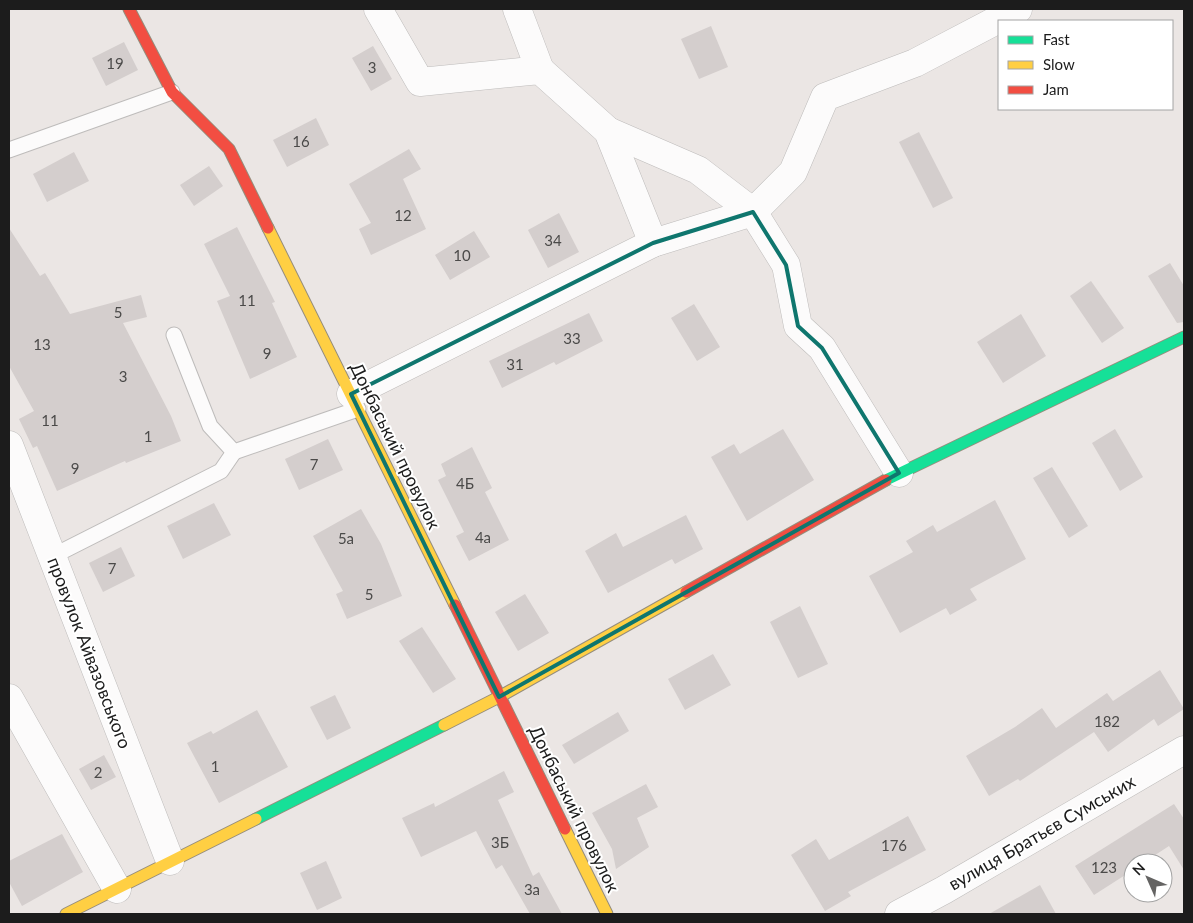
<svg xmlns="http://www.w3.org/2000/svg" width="1193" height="923" font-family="Lato,sans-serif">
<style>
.building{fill:#d4cecd}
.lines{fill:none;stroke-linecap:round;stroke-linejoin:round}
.lane-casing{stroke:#bebcbb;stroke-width:17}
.street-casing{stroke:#bebcbb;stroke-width:29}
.fast-casing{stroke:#958d7c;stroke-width:13}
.slow-casing{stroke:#958d7c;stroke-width:13}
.jam-casing{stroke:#958d7c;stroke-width:13}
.lane{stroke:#fcfbfb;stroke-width:15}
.street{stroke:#fcfbfb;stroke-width:28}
.fast{stroke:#16e098;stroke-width:11}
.slow{stroke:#ffcf43;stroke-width:11}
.jam{stroke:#f24e42;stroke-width:11}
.marked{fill:none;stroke:#0f766e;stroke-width:4;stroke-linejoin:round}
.labels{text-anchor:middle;stroke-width:4;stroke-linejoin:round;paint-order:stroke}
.number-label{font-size:15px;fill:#4b4a49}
.street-label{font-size:18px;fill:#1c1c1c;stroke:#fff}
</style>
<rect width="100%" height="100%" fill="#ebe6e4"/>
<!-- building -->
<g class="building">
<polygon points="711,26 728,67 699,79 681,39"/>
<polygon points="124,42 138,70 106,86 92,58"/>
<polygon points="373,46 392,79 371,91 352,58"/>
<polygon points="316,118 329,145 287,167 273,140"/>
<polygon points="919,132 953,198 933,208 899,142"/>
<polygon points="409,149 421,169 403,179 426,229 371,255 359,229 371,223 349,184"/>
<polygon points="74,152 89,181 47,202 33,174"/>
<polygon points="209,166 223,186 194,206 180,185"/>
<polygon points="559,213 579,252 548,268 528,230"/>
<polygon points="237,227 275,302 272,303 297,357 250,379 217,301 230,296 204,244"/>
<polygon points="9,228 40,276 45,273 70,314 141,295 147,317 123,323 171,416 181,441 126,463 125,461 57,491 37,446 33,448 19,419 34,411 9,366"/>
<polygon points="474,231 490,257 450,280 435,255"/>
<polygon points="1170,263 1184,286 1184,322 1177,323 1148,276"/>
<polygon points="1091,281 1124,328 1102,343 1070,296"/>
<polygon points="694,304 720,347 697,361 671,318"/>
<polygon points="589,313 603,341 556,365 554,362 502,388 489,361"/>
<polygon points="1021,314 1046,356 1003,383 977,342"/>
<polygon points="783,429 814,480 747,521 711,457 734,444 740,454"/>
<polygon points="1115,429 1143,477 1120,491 1092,443"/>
<polygon points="328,439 343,470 299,490 285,459"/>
<polygon points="472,447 492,488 485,492 509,540 469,561 456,536 464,532 438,480 446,476 441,464"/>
<polygon points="1052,467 1088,526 1069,538 1033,478"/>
<polygon points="995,500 1026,559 970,589 977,600 950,615 946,608 900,633 869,576 913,552 906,541 933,525 937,532"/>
<polygon points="214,503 231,535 183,559 167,526"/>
<polygon points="361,509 381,544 402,596 347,619 336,594 343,591 313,536"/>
<polygon points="686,515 703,549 675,564 672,559 608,593 585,551 616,533 623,547"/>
<polygon points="121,547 135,576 103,592 89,563"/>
<polygon points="525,594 549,633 518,651 495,612"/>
<polygon points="800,606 828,664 798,678 770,622"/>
<polygon points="422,627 456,679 433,693 399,641"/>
<polygon points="713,654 731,685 685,710 668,679"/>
<polygon points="1160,670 1184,709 1158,726 1154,719 1108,752 1094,732 1020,781 1018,779 989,796 966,756 1015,727 1042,708 1056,728 1107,693 1113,701"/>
<polygon points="335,695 351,728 327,740 310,707"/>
<polygon points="257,710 288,767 219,803 187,743 211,731 213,734"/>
<polygon points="618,712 629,731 574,764 562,745"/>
<polygon points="104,755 116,777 91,790 79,769"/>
<polygon points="504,771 514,792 498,800 533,876 539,872 562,914 530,914 502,865 496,869 476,831 421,857 402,818 434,803 435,807"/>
<polygon points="646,784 658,807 637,818 649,847 616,869 612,849 592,813"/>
<polygon points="1174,804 1184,819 1184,870 1169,846 1143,863 1133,863 1133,870 1094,895 1075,866"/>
<polygon points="908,816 926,850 848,892 851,896 825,911 791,855 816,839 829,860"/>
<polygon points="62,834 83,872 22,906 9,882 9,861"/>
<polygon points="326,861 342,898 317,910 300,873"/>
<polygon points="1040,885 1056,914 989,914"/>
</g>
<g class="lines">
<defs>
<g id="lane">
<polyline points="9,150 172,92"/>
<polyline points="174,335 210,426 234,452 358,409"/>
<polyline points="51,557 221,471 234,452"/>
</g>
<g id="street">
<polyline points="378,9 420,82 540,70 608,131 653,243"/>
<polyline points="517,9 540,70"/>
<polyline points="608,131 698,170 753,212 786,265 798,326 822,348 899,473"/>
<polyline points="351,394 653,243 753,212 793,172 825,97 915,63 1018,9"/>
<polyline points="9,445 170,861"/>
<polyline points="9,698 117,889"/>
<polyline points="899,914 944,890 1184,750"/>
</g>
<g id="fast">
<polyline points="886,480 1184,337"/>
<polyline points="256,819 444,725"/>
</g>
<g id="slow">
<polyline points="268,228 455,605"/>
<polyline points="444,725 499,697 686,592"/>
<polyline points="565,829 607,914"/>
<polyline points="66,914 256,819"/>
</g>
<g id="jam">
<polyline points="129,9 172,92 229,149 268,228"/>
<polyline points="686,592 886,480"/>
<polyline points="455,605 565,829"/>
</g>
</defs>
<!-- lane casing -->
<use href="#lane" class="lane-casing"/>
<!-- street casing -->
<use href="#street" class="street-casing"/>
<!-- fast casing -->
<use href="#fast" class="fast-casing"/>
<!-- slow casing -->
<use href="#slow" class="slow-casing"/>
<!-- jam casing -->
<use href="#jam" class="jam-casing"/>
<!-- lane -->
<use href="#lane" class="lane"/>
<!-- street -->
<use href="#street" class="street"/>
<!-- fast -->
<use href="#fast" class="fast"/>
<!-- slow -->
<use href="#slow" class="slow"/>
<!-- jam -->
<use href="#jam" class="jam"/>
</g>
<!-- marked area -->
<path class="marked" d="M753 212 786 265 798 326 822 348 899 473 499 697 351 394 653 243Z"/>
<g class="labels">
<!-- number labels -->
<g class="number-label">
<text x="115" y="69">19</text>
<text x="372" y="73">3</text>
<text x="301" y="147">16</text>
<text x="403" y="221">12</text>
<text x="553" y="246">34</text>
<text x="462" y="261">10</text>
<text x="247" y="306">11</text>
<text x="118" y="318">5</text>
<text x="572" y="344">33</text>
<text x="42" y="350">13</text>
<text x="267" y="359">9</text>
<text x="515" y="370">31</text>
<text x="123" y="382">3</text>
<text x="50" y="426">11</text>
<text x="148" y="442">1</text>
<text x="314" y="470">7</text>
<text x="75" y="474">9</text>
<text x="465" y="489">4Б</text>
<text x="483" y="543">4а</text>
<text x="346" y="544">5а</text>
<text x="112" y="574">7</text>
<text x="369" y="600">5</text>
<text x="1107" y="727">182</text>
<text x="215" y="772">1</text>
<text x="98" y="778">2</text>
<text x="500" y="848">3Б</text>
<text x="894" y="851">176</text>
<text x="1104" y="873">123</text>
<text x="532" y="895">3а</text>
</g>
<!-- street labels -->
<g class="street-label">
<text transform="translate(395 446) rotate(64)" y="6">Донбаський провулок</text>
<text transform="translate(89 653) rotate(69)" y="6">провулок Айвазовського</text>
<text transform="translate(574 809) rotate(64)" y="6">Донбаський провулок</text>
<text transform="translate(1042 833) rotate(-30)" y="6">вулиця Братьєв Сумських</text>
</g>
</g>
<!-- border -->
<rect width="1193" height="923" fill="none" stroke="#1c1c1c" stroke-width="20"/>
<!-- legend -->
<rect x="998" y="20" width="175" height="90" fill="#ffffff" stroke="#a4a4a4"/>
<rect x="1008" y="36" width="25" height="8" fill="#16e098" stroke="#a4a4a4"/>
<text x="1043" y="45" font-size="15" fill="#1c1c1c">Fast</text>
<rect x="1008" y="61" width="25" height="8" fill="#ffcf43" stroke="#a4a4a4"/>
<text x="1043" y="70" font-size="15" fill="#1c1c1c">Slow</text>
<rect x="1008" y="86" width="25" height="8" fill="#f24e42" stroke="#a4a4a4"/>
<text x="1043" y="95" font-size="15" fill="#1c1c1c">Jam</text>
<!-- north arrow -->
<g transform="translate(1148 878) rotate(315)"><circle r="24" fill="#ffffff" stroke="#a4a4a4"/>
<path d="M0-4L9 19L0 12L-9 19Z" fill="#646362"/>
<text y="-8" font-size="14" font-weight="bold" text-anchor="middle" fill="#1c1c1c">N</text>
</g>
</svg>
